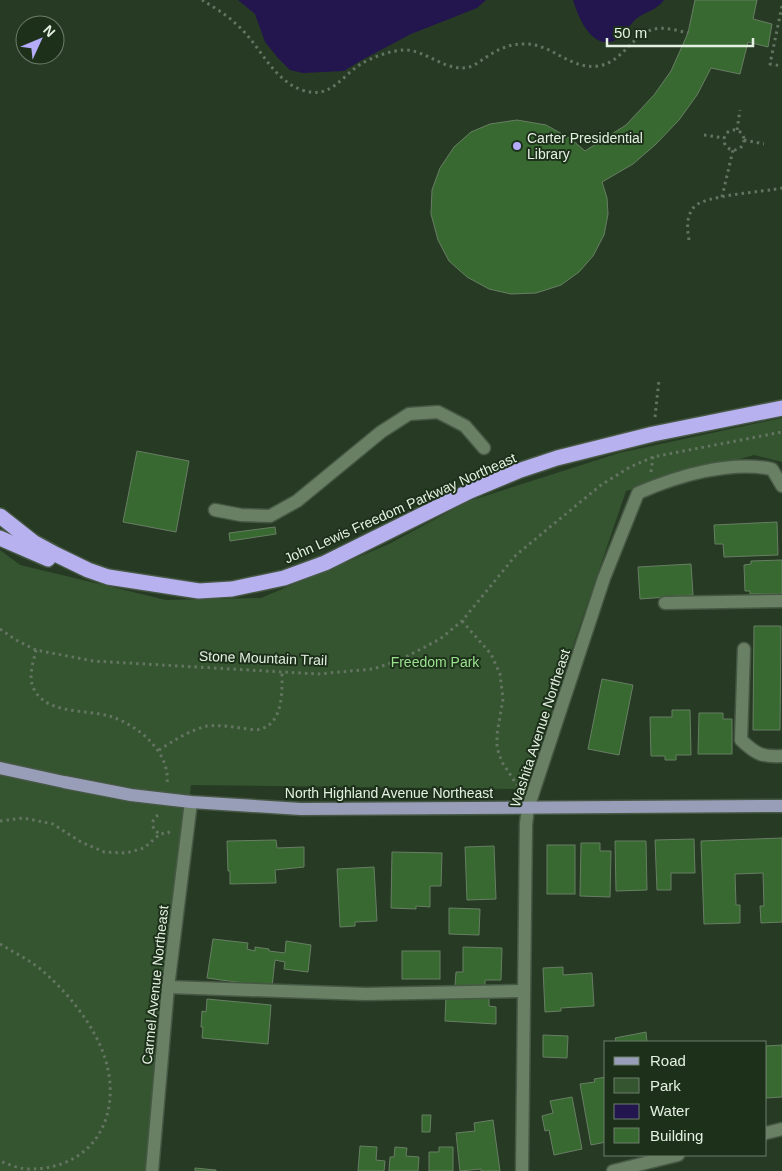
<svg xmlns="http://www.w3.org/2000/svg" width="782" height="1171" font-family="Helvetica,sans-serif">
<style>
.green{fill:#355430}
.water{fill:#23154e}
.building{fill:#386931;stroke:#677e63}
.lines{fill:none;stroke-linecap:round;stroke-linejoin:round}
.minor-casing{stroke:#465844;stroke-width:15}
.major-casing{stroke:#465844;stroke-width:15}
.highway-casing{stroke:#465844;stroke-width:18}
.path{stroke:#637561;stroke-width:3;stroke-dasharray:2.5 4;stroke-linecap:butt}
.minor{stroke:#698065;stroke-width:12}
.major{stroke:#989db8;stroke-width:12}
.highway{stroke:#b7b1ef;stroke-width:15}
.poi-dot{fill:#b4acf9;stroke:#1d311a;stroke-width:2}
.labels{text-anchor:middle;stroke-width:4;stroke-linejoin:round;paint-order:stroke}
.poi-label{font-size:14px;fill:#e4f1e2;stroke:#1d311a;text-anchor:start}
.street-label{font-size:14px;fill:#e4f1e2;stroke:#1d311a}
.park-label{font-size:14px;fill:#9be190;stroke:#1d311a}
</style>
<rect width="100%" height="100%" fill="#273b24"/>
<!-- green -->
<polygon class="green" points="782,418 782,462 754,455 626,491 544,731 519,789 191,785 149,1171 0,1171 0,550 20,565 166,600 261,598 389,544 469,501 619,453"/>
<!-- water -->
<g class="water">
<polygon points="238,0 486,0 477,8 411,34 360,61 344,71 303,73 290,70 278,58 265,42 255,14"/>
<path d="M573 0H664C656 11 646 11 636 19 630 24 627 32 621 37 595 56 579 20 573 0Z"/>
</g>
<!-- building -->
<g class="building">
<polygon points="695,0 757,0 753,19 772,24 768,47 748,42 740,74 711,68 697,95 679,120 655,145 633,164 602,182 607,198 608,214 604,235 593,256 579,272 561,285 536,293 511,294 489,289 467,277 449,261 438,240 431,214 432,190 440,168 454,147 471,132 490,124 517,120 546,125 571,139 585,151 626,125 654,95 671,71 688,33"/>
<polygon points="137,451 189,461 176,532 123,522"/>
<polygon points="777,522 778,555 724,557 723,544 715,544 714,525"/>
<polygon points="275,527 276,534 230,541 229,533"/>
<polygon points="782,560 782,594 750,594 750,591 745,591 744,565 751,564 751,561"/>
<polygon points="691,564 693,595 640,599 638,567"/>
<polygon points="754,626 781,626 780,730 753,730"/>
<polygon points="602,679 633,685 619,755 588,749"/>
<polygon points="672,710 690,710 691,755 676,755 676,760 665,760 665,756 651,756 650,717 672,717"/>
<polygon points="699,713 723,713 723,719 732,719 732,754 698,754"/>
<polygon points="782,838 782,922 761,923 760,906 764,906 763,873 735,874 736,905 740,905 740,923 704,924 701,841"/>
<polygon points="694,839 695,873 671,873 671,890 657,890 655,840"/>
<polygon points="276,840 277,848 304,847 304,867 275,870 276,883 230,884 230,871 228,871 227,841"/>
<polygon points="615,841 646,841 647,890 616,891"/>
<polygon points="581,843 600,843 600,851 611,851 610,897 580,896"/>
<rect x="547" y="845" width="28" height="49"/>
<polygon points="494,846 496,899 467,900 465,847"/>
<polygon points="392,852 442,853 441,886 430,886 430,907 416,906 416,909 391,908"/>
<polygon points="374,867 377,921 355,922 355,926 340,927 337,869"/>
<polygon points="449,908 480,909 479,935 449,934"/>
<polygon points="213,939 248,943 247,949 255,951 255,947 269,949 269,951 285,953 286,941 311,945 308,972 284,969 285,962 275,960 272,987 207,978"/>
<polygon points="463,947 502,948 501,980 485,980 485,987 455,986 456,972 463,972"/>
<rect x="402" y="951" width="38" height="28"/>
<polygon points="563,967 563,975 592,973 594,1006 561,1008 561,1011 545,1012 543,968"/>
<polygon points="446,995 489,997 489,1006 496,1007 496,1024 445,1021"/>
<polygon points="207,999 271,1005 268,1044 202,1038 203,1027 201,1027 202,1011 206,1012"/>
<polygon points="646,1032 647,1042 616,1042 615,1038"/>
<polygon points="543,1035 568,1036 567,1058 543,1057"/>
<polygon points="782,1045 782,1097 766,1098 766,1046"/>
<polygon points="606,1077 606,1142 591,1145 580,1084 595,1082 594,1079"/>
<polygon points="572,1097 582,1149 554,1155 549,1130 545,1131 542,1116 553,1113 550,1101"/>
<polygon points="422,1115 431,1115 430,1132 422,1132"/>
<polygon points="493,1120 500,1171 481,1171 481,1169 460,1171 456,1133 475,1131 474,1123"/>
<polygon points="360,1146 377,1147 376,1160 385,1161 384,1171 358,1171"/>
<polygon points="395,1147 407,1148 406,1156 419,1157 418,1171 389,1171 390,1157 394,1157"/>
<polygon points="439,1147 453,1147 453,1171 429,1171 429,1152 439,1152"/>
<polygon points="195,1168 216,1170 216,1171 195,1171"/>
</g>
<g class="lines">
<defs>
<g id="minor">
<polyline points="215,510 241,515 270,516 297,501 381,432 409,414 438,412 465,426 484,448"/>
<polyline points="665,603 782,601"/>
<path d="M744 649 741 740C756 754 761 757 782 756"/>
<polyline points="168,987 365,994 523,991"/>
<polyline points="766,1133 782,1129"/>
<polyline points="152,1171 168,987 191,802"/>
<path d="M522 1171 526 824 528 808 604 578 638 493C677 476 730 460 772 469L782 486"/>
<polyline points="613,1171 678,1155"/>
</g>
<polyline id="major" points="0,768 64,782 131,795 191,802 301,809 782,806"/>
<g id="highway">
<polyline points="0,516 33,542 55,554 88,570 108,577 199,591 232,589 284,578 325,563 470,491 518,471 557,458 653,434 782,408"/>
<polyline points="0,538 48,559"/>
</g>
</defs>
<!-- minor casing -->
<use href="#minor" class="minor-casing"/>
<!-- major casing -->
<use href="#major" class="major-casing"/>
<!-- highway casing -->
<use href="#highway" class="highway-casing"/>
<!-- path -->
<g class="path">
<path d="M202 0C213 7 226 14 236 24 260 44 271 79 302 90 331 100 340 77 361 64 373 57 389 51 403 50 426 49 446 73 469 67 474 66 480 61 485 58 498 49 511 43 527 44 553 45 571 70 598 66 621 63 630 38 651 30 662 26 676 30 688 33"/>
<polyline points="782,6 770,64 782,66"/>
<circle cx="734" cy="140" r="10"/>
<polyline points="737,130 740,110"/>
<polyline points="704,135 724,138"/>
<polyline points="744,140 764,144"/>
<polyline points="722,197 733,150"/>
<path d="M689 240C687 228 686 217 694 207 704 195 764 192 782 188"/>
<polyline points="655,417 659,380"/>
<polyline points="651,472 653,456"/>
<polyline points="462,621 491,654 500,674 503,699 497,734 497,748 502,762 517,785"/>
<polyline points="0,629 16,640 36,650 93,661 318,674 373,669 400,660 440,639 462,621 516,555 601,485 630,467 653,457 782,432"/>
<path d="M36 650C34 660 29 673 32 684 41 715 85 709 109 716 137 724 171 752 167 784"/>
<path d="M159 750C173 741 190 730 207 726 216 725 225 726 234 727 242 728 254 731 261 729 284 722 282 690 282 671"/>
<path d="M158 815C150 821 151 829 160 834"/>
<polyline points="0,821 23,818 53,824 81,842 104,852 126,853 144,848 160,834 168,833 172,828"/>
<path d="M0 944C15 953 32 961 45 973 64 990 83 1012 95 1035 129 1096 106 1171 26 1169 17 1168 8 1164 0 1161"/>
</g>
<!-- minor -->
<use href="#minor" class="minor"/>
<!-- major -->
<use href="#major" class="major"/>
<!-- highway -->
<use href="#highway" class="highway"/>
</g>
<!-- markers -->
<circle class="poi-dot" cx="517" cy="146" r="5"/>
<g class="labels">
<!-- poi labels -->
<g class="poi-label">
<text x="527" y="143">Carter Presidential<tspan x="527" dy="16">Library</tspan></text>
</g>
<!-- street labels -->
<g class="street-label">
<text transform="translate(400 508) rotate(-24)" y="5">John Lewis Freedom Parkway Northeast</text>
<text transform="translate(263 658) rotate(2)" y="5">Stone Mountain Trail</text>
<text transform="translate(540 728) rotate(-72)" y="5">Washita Avenue Northeast</text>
<text x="389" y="798">North Highland Avenue Northeast</text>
<text transform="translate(155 985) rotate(-84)" y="5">Carmel Avenue Northeast</text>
</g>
<!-- park labels -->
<g class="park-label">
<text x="435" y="667">Freedom Park</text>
</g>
</g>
<!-- legend -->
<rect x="604" y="1041" width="162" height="115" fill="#1d311a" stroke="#6d7e6a"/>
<rect x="614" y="1057" width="25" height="8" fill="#989db8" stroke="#6d7e6a"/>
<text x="650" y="1066" font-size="15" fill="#e4f1e2">Road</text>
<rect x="614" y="1078" width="25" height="15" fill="#355430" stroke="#6d7e6a"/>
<text x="650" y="1091" font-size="15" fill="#e4f1e2">Park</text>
<rect x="614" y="1104" width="25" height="15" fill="#23154e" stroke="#6d7e6a"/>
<text x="650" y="1116" font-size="15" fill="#e4f1e2">Water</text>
<rect x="614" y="1128" width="25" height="15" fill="#386931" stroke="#6d7e6a"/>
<text x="650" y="1141" font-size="15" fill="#e4f1e2">Building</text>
<!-- north arrow -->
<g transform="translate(40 40) rotate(46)"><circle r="24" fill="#1d311a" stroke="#6d7e6a"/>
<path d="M0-4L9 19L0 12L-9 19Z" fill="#b4acf9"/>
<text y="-8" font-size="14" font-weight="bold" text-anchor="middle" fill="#e4f1e2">N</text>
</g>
<!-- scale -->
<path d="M607 38v8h146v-8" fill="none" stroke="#e4f1e2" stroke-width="2.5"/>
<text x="614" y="38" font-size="15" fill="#e4f1e2" stroke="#1d311a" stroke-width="4" paint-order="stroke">50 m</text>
</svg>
